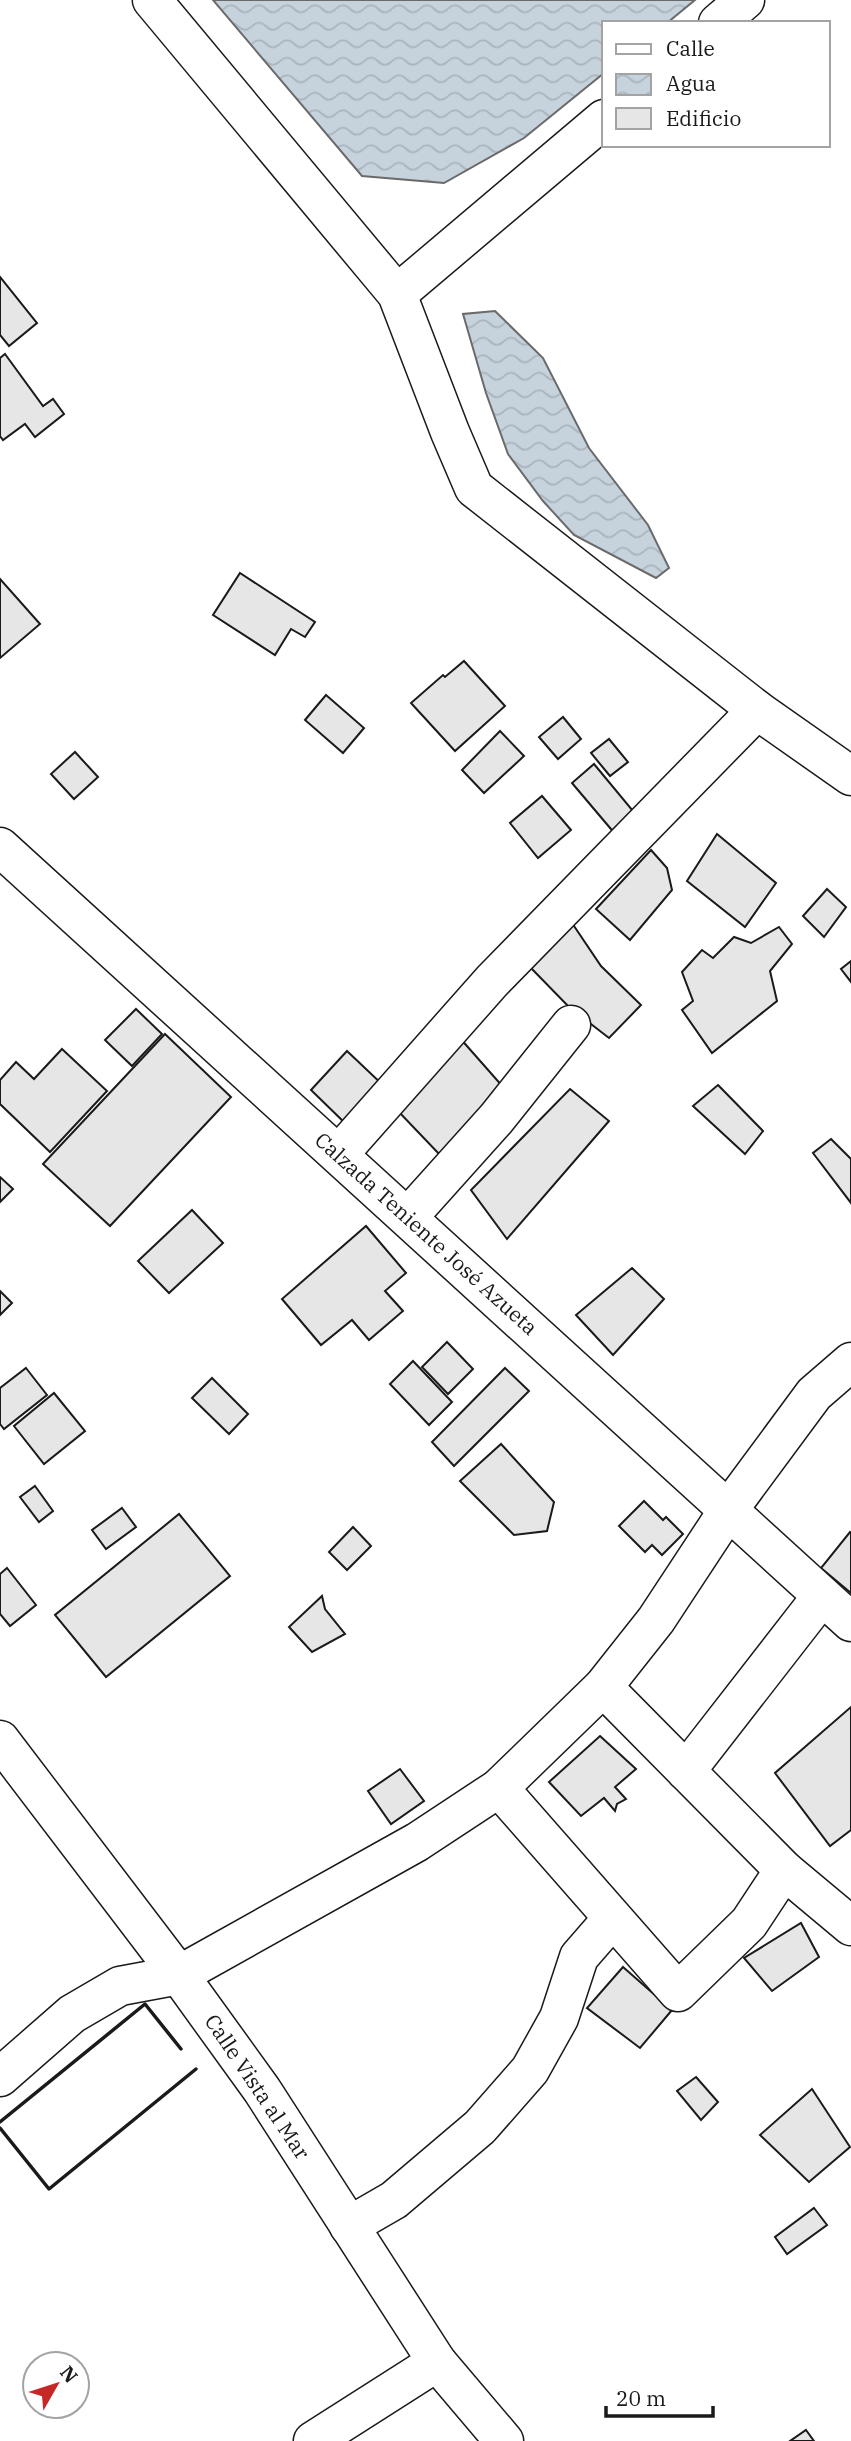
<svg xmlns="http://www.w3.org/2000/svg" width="851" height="2441" font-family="'IBM Plex Serif',serif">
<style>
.water{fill:url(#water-waves);stroke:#6a6a6a;stroke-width:2}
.building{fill:#e6e6e6;stroke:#1a1a1a;stroke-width:2}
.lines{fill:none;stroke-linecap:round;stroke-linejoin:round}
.minor-casing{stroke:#1a1a1a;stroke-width:41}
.major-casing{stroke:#1a1a1a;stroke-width:41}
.minor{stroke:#fff;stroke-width:38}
.major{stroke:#fff;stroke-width:38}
.wall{stroke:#1a1a1a;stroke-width:3.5}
.labels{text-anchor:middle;stroke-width:5;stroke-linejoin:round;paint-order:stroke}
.street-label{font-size:21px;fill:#1a1a1a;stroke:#fff}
</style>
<defs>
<pattern id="water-waves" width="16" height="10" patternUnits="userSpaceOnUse" patternTransform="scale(1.75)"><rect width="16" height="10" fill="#c6d2dc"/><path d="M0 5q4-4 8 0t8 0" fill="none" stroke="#aab4bc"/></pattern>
</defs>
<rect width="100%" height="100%" fill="#fff"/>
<!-- water -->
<g class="water">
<polygon points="213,0 695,0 667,23 604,23 604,73 524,138 444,183 362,176"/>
<polygon points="495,311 543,358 589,448 648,525 669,568 656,578 574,535 543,501 508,454 486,393 463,314"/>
</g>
<!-- building -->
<g class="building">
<polygon points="0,277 37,323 9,346 0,335"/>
<polygon points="5,354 43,406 53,399 64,414 35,437 25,424 3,440 0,436 0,358"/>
<polygon points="240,573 315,622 305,637 291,629 275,655 213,615"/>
<polygon points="0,579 40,624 0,658"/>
<polygon points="464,661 505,706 455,751 411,703 443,675 445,677"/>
<polygon points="326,695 364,728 343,753 305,720"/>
<polygon points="563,717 581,739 558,759 539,737"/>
<polygon points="500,731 524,756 484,793 462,770"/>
<polygon points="609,739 628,762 610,776 591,753"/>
<polygon points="75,752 98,777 74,799 51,774"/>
<polygon points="594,764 638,817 616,835 572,783"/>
<polygon points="542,796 571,830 538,858 510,823"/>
<polygon points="717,834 776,883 745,927 687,881"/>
<polygon points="651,850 667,868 672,890 630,940 596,909"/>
<polygon points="827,889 846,907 824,937 803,916"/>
<polygon points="572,923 601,966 641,1005 609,1038 569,1007 529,966"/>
<polygon points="779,927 792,944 770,971 777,1001 712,1053 682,1010 693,1001 682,972 702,950 713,958 734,937 751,943"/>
<polygon points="851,961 851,982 841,969"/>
<polygon points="136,1009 162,1034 132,1066 105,1040"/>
<polygon points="165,1034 231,1097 110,1226 43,1164"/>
<polygon points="459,1037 504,1088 441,1156 397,1110"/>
<polygon points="62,1049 107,1091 50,1152 0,1104 0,1080 16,1062 34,1079"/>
<polygon points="347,1051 385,1087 348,1126 311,1090"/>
<polygon points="718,1085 763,1131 745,1154 693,1106"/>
<polygon points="570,1089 609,1121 507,1239 471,1190"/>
<polygon points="831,1139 851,1159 851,1203 813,1153"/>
<polygon points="0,1177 13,1189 0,1202"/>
<polygon points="192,1210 223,1243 169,1293 138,1261"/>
<polygon points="366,1226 406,1273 385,1291 403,1311 369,1340 352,1320 321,1345 282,1299"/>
<polygon points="632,1268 664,1299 613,1355 576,1315"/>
<polygon points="0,1291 12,1303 0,1315"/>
<polygon points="447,1342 473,1369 448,1394 422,1367"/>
<polygon points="413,1361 452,1402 429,1425 390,1384"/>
<polygon points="26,1368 47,1395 4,1429 0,1424 0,1388"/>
<polygon points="505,1368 529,1391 454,1466 432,1442"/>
<polygon points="212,1378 248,1414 229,1434 192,1398"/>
<polygon points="54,1393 85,1431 44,1464 14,1426"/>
<polygon points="501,1444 554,1502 547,1531 514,1535 460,1481"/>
<polygon points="35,1486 53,1511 39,1522 20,1497"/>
<polygon points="644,1501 663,1520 666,1517 683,1534 662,1555 652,1545 645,1552 619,1526"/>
<polygon points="122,1508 136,1527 106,1549 92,1530"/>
<polygon points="179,1514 230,1576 106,1677 55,1615"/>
<polygon points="353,1527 371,1546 347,1570 329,1552"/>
<polygon points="850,1532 851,1533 851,1593 821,1568"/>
<polygon points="7,1568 36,1605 10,1626 0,1614 0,1574"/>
<polygon points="322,1596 325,1609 345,1634 312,1652 289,1627"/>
<polygon points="851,1707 851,1830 830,1846 775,1773"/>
<polygon points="600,1736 636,1769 615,1787 626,1799 617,1804 615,1811 604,1798 581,1816 549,1782"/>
<polygon points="400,1769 424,1801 391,1824 368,1791"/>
<polygon points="801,1923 819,1957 772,1991 744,1958"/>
<polygon points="623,1967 672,2010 640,2048 587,2008"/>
<polygon points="696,2077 718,2102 701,2120 677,2091"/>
<polygon points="812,2089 850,2147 809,2182 760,2135"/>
<polygon points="814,2208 827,2225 787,2254 775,2237"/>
<polygon points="806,2430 814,2441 790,2441"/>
</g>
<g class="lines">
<defs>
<g id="minor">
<polyline points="152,0 397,294 450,432 474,488 757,710 851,776"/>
<polyline points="718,23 745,0"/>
<polyline points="397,294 604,119"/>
<polyline points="339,1154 492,981 757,710"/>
<polyline points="408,1217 496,1119 571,1025"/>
<polyline points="603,1687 784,1870 851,1926"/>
<polyline points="0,1740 179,1975 262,2090 437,2362 504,2441"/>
<polyline points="686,1771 822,1596"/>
<polyline points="499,1788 678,1992 749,1923 784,1870"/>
<polyline points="0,2077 72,2014 120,1986 179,1975 417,1842 499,1788 603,1687 656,1620 729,1509 814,1394 851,1362"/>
<polyline points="349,2226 394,2200 480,2127 530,2070 559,2018 579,1957 612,1919"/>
<polyline points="313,2441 437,2362"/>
</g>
<polyline id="major" points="0,847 851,1622"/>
</defs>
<!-- minor casing -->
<use href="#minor" class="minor-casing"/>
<!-- major casing -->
<use href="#major" class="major-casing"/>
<!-- minor -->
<use href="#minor" class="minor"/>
<!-- major -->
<use href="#major" class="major"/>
<!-- wall -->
<g class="wall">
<polyline points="0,2122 145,2004 181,2049"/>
<polyline points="0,2128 49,2189 196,2069"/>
</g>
</g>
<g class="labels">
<!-- street labels -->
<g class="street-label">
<text transform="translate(426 1234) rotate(42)" y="7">Calzada Teniente José Azueta</text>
<text transform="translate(257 2087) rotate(56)" y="7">Calle Vista al Mar</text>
</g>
</g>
<!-- legend -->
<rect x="602" y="21" width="228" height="126" fill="#ffffff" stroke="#a3a3a3" stroke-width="2"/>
<rect x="616" y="44" width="35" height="10" fill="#ffffff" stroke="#a3a3a3" stroke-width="2"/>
<text x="666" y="56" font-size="21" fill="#1a1a1a">Calle</text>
<rect x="616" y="74" width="35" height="21" fill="url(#water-waves)" stroke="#a3a3a3" stroke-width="2"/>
<text x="666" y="91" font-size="21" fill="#1a1a1a">Agua</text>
<rect x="616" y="108" width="35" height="21" fill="#e6e6e6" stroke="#a3a3a3" stroke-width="2"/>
<text x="666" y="126" font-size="21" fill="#1a1a1a">Edificio</text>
<!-- north arrow -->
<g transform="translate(56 2385) rotate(51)"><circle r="33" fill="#ffffff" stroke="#a3a3a3" stroke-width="2"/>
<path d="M0-5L12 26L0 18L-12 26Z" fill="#c62828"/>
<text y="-10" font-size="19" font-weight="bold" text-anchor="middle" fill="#1a1a1a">N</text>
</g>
<!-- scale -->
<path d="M606 2406v10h107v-10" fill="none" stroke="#1a1a1a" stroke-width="3.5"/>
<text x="616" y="2406" font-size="21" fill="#1a1a1a" stroke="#ffffff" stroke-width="5" paint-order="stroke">20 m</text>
</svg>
